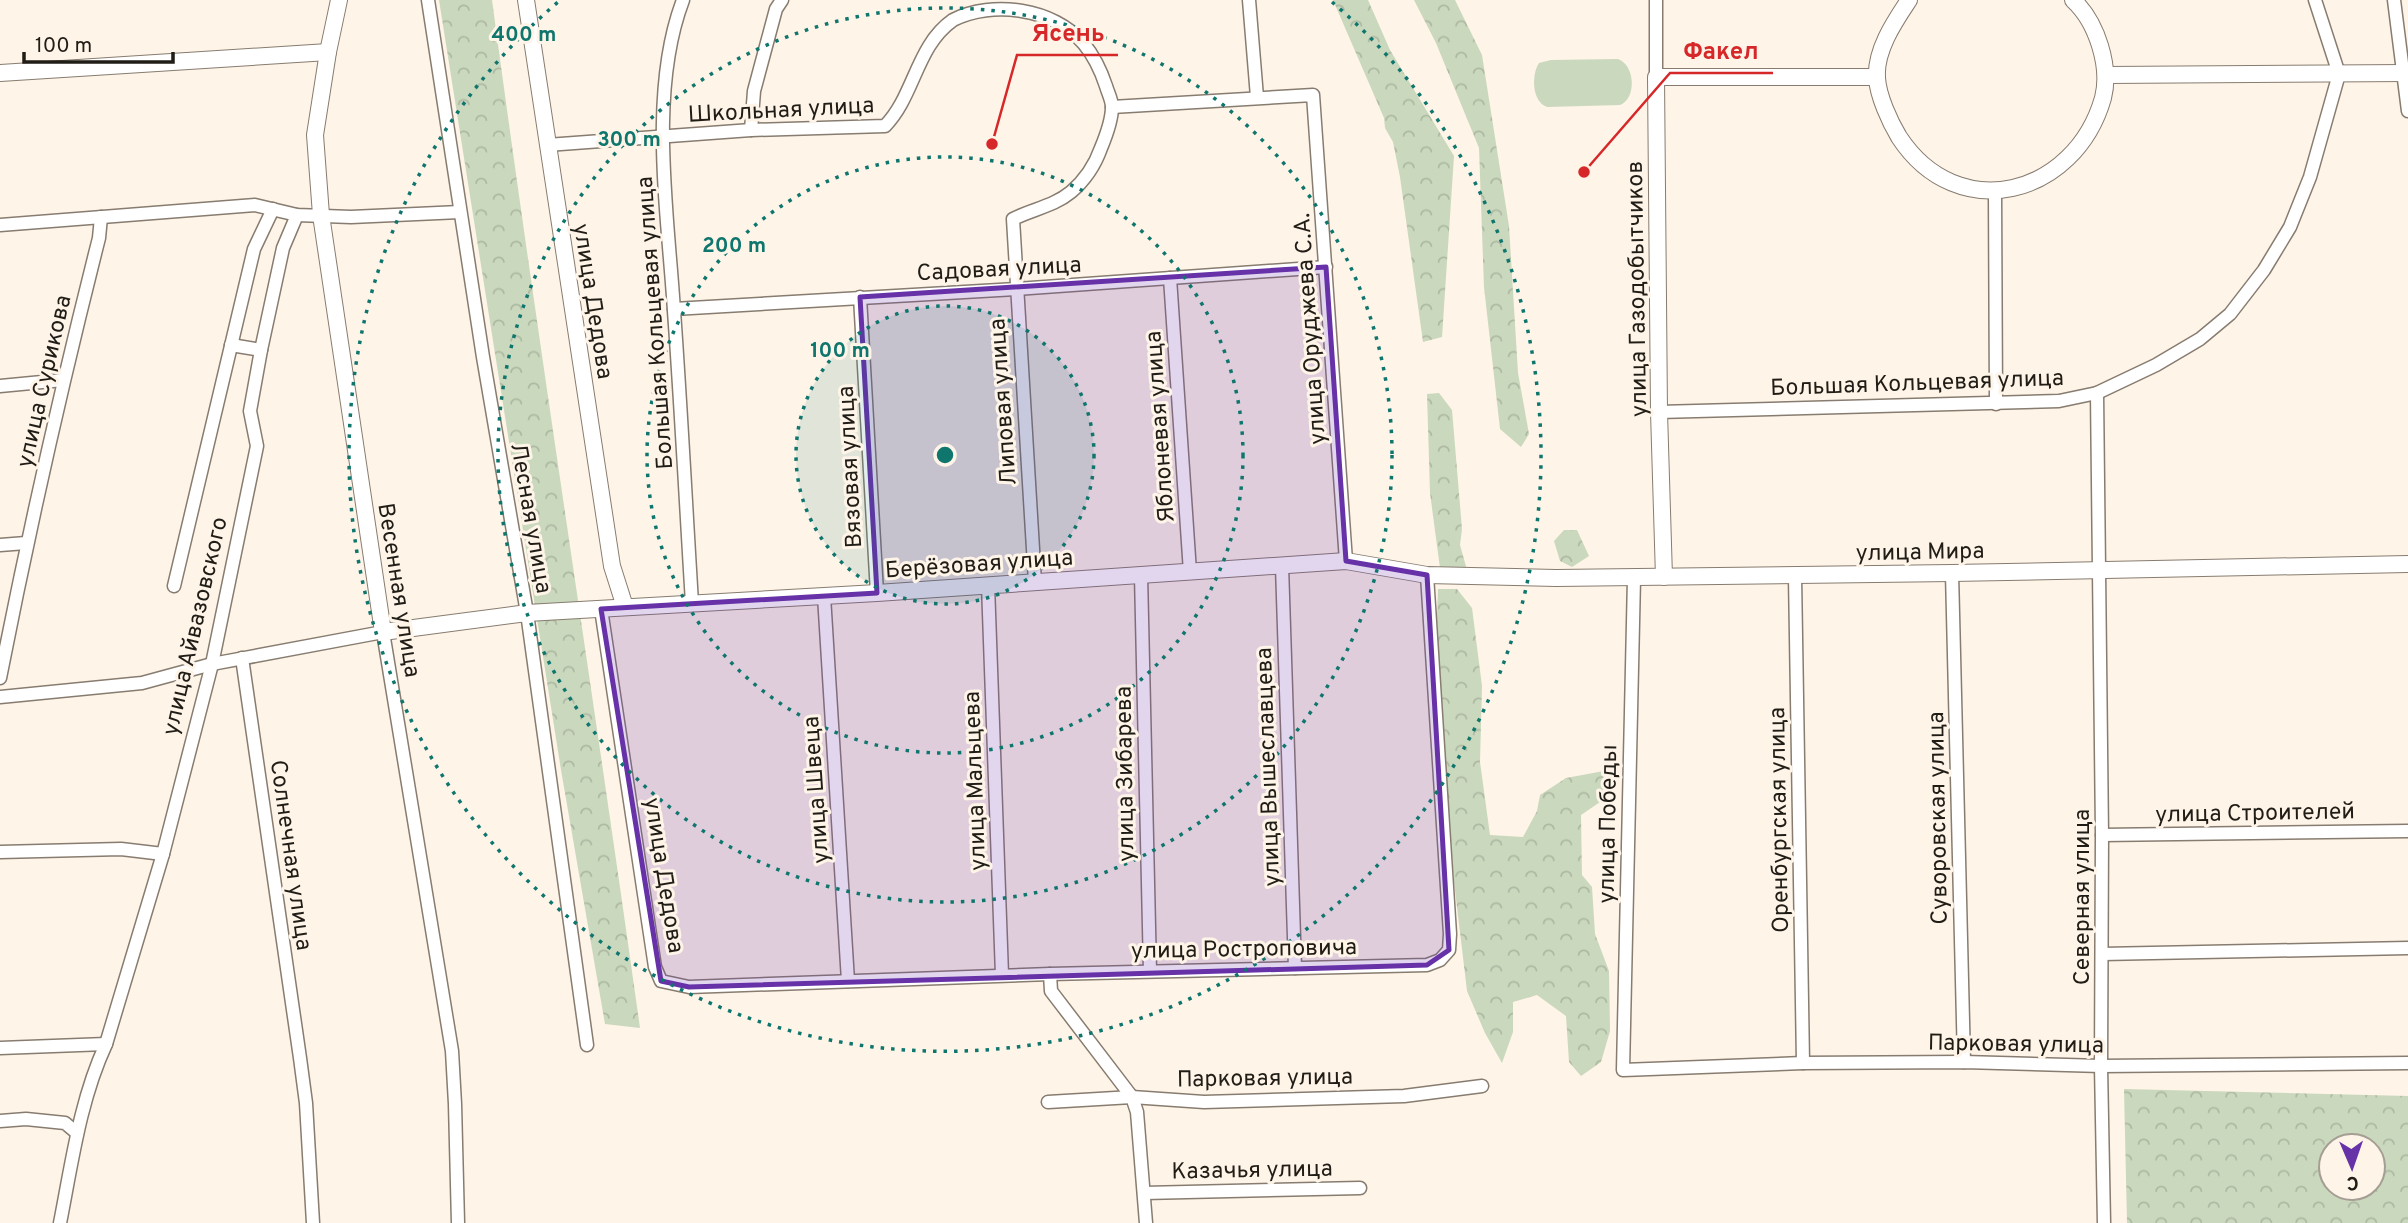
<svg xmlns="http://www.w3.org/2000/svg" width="2408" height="1223" font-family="Overpass,sans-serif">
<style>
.forest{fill:url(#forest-crowns);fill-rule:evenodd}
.garden{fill:#cad8bd}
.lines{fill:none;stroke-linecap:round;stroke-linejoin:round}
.minor-casing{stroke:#877c6f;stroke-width:15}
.tertiary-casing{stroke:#877c6f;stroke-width:18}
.minor{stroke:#fff;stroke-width:12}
.tertiary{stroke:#fff;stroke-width:16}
.marked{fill:#6731a8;fill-opacity:0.2;stroke:#6731a8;stroke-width:5;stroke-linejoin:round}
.ring{fill:none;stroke:#0f766e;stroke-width:3.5;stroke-dasharray:3.5 7}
.labels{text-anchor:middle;stroke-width:6;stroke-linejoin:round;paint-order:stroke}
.street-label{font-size:23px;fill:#201c16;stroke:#fef4e8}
.centre{fill:#0f766e;stroke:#fef4e8;stroke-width:3.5}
.ring-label{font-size:21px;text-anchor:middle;font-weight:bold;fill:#0f766e;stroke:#fef4e8;stroke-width:6;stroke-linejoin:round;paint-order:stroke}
.leader{fill:none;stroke:#d62828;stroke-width:2.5}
.callout-dot{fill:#d62828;stroke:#fef4e8;stroke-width:2.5}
.callout-label{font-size:24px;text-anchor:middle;font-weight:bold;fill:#d62828;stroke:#fef4e8;stroke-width:6;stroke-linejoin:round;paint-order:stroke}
</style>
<defs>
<pattern id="forest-crowns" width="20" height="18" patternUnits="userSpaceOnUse" patternTransform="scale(1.75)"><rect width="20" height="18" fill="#cad8bd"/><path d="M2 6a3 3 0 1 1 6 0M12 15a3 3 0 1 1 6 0" fill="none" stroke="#adb9a2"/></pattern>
</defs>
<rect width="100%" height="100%" fill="#fef4e8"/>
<!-- forest -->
<g class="forest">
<path d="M439 0H492C538 343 592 685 640 1028L605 1024 561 770Z"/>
<polygon points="1333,0 1368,0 1390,50 1454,156 1442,337 1423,342 1400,177 1393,142 1385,128 1384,118"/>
<polygon points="1414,0 1455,0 1482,55 1509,226 1518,373 1529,434 1521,447 1500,429 1484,287 1479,148 1436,43"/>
<polygon points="1439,393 1452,410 1462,529 1460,545 1467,570 1440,568 1430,493 1427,394"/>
<polygon points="1564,530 1577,530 1589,556 1572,567 1560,561 1554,541"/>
<polygon points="1438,589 1457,589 1472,608 1482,686 1480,762 1490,835 1523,837 1537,811 1540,795 1566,778 1604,771 1603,800 1581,815 1582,875 1592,887 1595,934 1609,971 1610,1031 1601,1062 1581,1076 1569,1062 1566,1016 1537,995 1513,1002 1513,1032 1502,1063 1485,1033 1467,991 1454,882 1436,639"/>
<path d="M2124 1089 2408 1096V1223H2127ZM2331 1146H2373V1188H2331Z"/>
</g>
<!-- garden -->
<path class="garden" d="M1618 59C1635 65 1637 98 1620 105L1547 107C1532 102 1531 75 1539 63L1551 60Z"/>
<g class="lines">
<defs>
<g id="minor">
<polyline points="428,0 483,357 527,613 587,1045"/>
<path d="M683 0C648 92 668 214 674 311 681 408 686 506 692 603"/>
<polyline points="1249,0 1257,97"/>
<polyline points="2394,0 2408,111"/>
<polyline points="1656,77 1656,0"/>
<polyline points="1112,107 1313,95 1346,561"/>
<polyline points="751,130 754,91 776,9 782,0"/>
<path d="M547 145 751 130 885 126C915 95 916 46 953 20 992 0 1054 8 1084 44 1094 56 1101 71 1106 86 1108 93 1112 100 1112 107 1112 120 1106 136 1101 148 1095 165 1085 180 1071 192 1054 206 1033 209 1013 219L1035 582"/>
<polyline points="1995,191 1996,404"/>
<polyline points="0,225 255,205 297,215 351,217 460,212"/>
<polyline points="1170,278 1190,572"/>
<polyline points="860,297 877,593"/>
<polyline points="674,309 1016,289 1326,267"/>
<polyline points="231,345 261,350"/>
<polyline points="0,386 63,380"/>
<polyline points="2097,393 2102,835 2101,1066 2104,1223"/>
<polyline points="1659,412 2059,401 2097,393 2156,365 2200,339 2230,314 2264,270 2290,227 2310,177 2339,74 2315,0"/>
<polyline points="0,545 26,543"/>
<polyline points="1282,566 1295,968"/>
<polyline points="1952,573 1964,1062"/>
<polyline points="1141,575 1150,971"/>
<polyline points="1795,576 1803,1063"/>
<polyline points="1634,578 1623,1070 1803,1063 1964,1062 2101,1066 2408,1063"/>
<polyline points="988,585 1002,975"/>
<polyline points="174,586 254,249 273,209"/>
<polyline points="824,596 848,981"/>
<polyline points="601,609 655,967 661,981 689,987 1050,974 1427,965 1440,960 1449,950 1450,934 1427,575"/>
<polyline points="242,658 300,1058 306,1103 313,1223"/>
<path d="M0 678C29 530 62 384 99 238L101 217"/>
<polyline points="0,697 142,683 212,664 383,632 452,1051 455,1104 458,1223"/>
<polyline points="2102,835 2408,831"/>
<polyline points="0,852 121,849 163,854"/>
<polyline points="2102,954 2408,948"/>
<polyline points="1050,974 1051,991 1132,1097 1137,1112 1146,1223"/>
<polyline points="0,1048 106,1044"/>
<polyline points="1048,1102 1132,1097 1204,1102 1404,1096 1482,1086"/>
<polyline points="0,1121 26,1119 65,1123 77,1133"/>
<polyline points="1144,1193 1360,1188"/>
<path d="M60 1223C72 1162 80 1100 106 1044L163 854 212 664 257 446 250 411 261 350 283 248 297 215"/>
</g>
<g id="tertiary">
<polyline points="339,0 328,52 315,135 321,215 383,632 527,613 877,593 1346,561 1427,575 1556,578 1952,573 2408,564"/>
<polyline points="526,0 612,566 625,607"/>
<path d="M1909 0C1895 21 1875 50 1877 78 1878 96 1890 122 1899 137 1958 227 2075 196 2103 98 2111 67 2097 22 2073 0"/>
<polyline points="0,73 328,52"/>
<polyline points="2107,75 2408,73"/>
<polyline points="1664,577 1659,412 1656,77 1877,77"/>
</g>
</defs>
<!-- minor casing -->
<use href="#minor" class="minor-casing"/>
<!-- tertiary casing -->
<use href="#tertiary" class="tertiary-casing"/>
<!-- minor -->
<use href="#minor" class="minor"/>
<!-- tertiary -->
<use href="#tertiary" class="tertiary"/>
</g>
<!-- marked area -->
<path class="marked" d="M1326 267 1346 561 1427 575 1449 950 1427 965 689 987 661 981 601 609 877 593 860 297Z"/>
<!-- distance rings -->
<circle cx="945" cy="455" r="149" fill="#0f766e" fill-opacity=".12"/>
<g class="ring">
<circle cx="945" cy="455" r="149"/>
<circle cx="945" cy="455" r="298"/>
<circle cx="945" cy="455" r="447"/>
<path d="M1332 2A596 596 0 1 1 558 2"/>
</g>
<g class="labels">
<!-- street labels -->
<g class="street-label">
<text transform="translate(781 109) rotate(-3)" y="8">Школьная улица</text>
<text transform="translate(999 268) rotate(-3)" y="8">Садовая улица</text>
<text transform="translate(1636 289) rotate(-91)" y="8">улица Газодобытчиков</text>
<text transform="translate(594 301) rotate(81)" y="8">улица Дедова</text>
<text transform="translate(654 323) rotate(-94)" y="8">Большая Кольцевая улица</text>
<text transform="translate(1309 329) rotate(-94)" y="8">улица Оруджева С.А.</text>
<text transform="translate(43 381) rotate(-77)" y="8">улица Сурикова</text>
<text transform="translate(1917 382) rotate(-2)" y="8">Большая Кольцевая улица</text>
<text transform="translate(1002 402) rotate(-94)" y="8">Липовая улица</text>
<text transform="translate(1159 427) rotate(-94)" y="8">Яблоневая улица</text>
<text transform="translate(849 467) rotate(-93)" y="8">Вязовая улица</text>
<text transform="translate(532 518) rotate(80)" y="8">Лесная улица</text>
<text transform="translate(1920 551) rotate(-1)" y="8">улица Мира</text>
<text transform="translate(979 563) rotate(-4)" y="8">Берёзовая улица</text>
<text transform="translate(400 590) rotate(81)" y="8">Весенная улица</text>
<text transform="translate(194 626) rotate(-77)" y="8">улица Айвазовского</text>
<text transform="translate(1267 767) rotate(-92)" y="8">улица Вышеславцева</text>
<text transform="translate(1124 774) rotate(-91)" y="8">улица Зибарева</text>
<text transform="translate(974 781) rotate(-92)" y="8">улица Мальцева</text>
<text transform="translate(815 790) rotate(-94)" y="8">улица Швеца</text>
<text transform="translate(2255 812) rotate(-1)" y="8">улица Строителей</text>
<text transform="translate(1937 818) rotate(-91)" y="8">Суворовская улица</text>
<text transform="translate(1778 820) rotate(-91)" y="8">Оренбургская улица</text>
<text transform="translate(1607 824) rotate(-89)" y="8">улица Победы</text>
<text transform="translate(292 855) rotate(82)" y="8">Солнечная улица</text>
<text transform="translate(665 875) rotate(81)" y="8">улица Дедова</text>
<text transform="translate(2081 897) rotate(-90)" y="8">Северная улица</text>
<text transform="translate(1244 948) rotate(-1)" y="8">улица Ростроповича</text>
<text transform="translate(2016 1043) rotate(1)" y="8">Парковая улица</text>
<text transform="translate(1265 1077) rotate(-1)" y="8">Парковая улица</text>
<text transform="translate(1252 1169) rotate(-1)" y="8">Казачья улица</text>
</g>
</g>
<circle cx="945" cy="455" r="10" class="centre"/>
<g class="ring-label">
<text x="524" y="41">400 m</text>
<text x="629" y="146">300 m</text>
<text x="734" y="252">200 m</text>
<text x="840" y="357">100 m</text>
</g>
<!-- callouts -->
<path class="leader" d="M992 144L1017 55H1118M1584 172L1670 73H1773"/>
<g class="callout-dot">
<circle cx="992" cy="144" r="7"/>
<circle cx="1584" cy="172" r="7"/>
</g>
<g class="callout-label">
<text x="1068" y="41">Ясень</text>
<text x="1721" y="59">Факел</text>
</g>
<!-- north arrow -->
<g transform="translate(2352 1167) rotate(178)"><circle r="33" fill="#fef4e8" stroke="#a59e94" stroke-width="2"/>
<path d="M0-5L12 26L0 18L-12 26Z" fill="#6731a8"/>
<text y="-10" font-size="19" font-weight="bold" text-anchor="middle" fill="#201c16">С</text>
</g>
<!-- scale -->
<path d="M24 52v10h149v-10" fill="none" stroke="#201c16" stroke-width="3.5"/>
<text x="35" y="52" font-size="21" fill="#201c16" stroke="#fef4e8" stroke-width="5" paint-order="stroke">100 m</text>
</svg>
